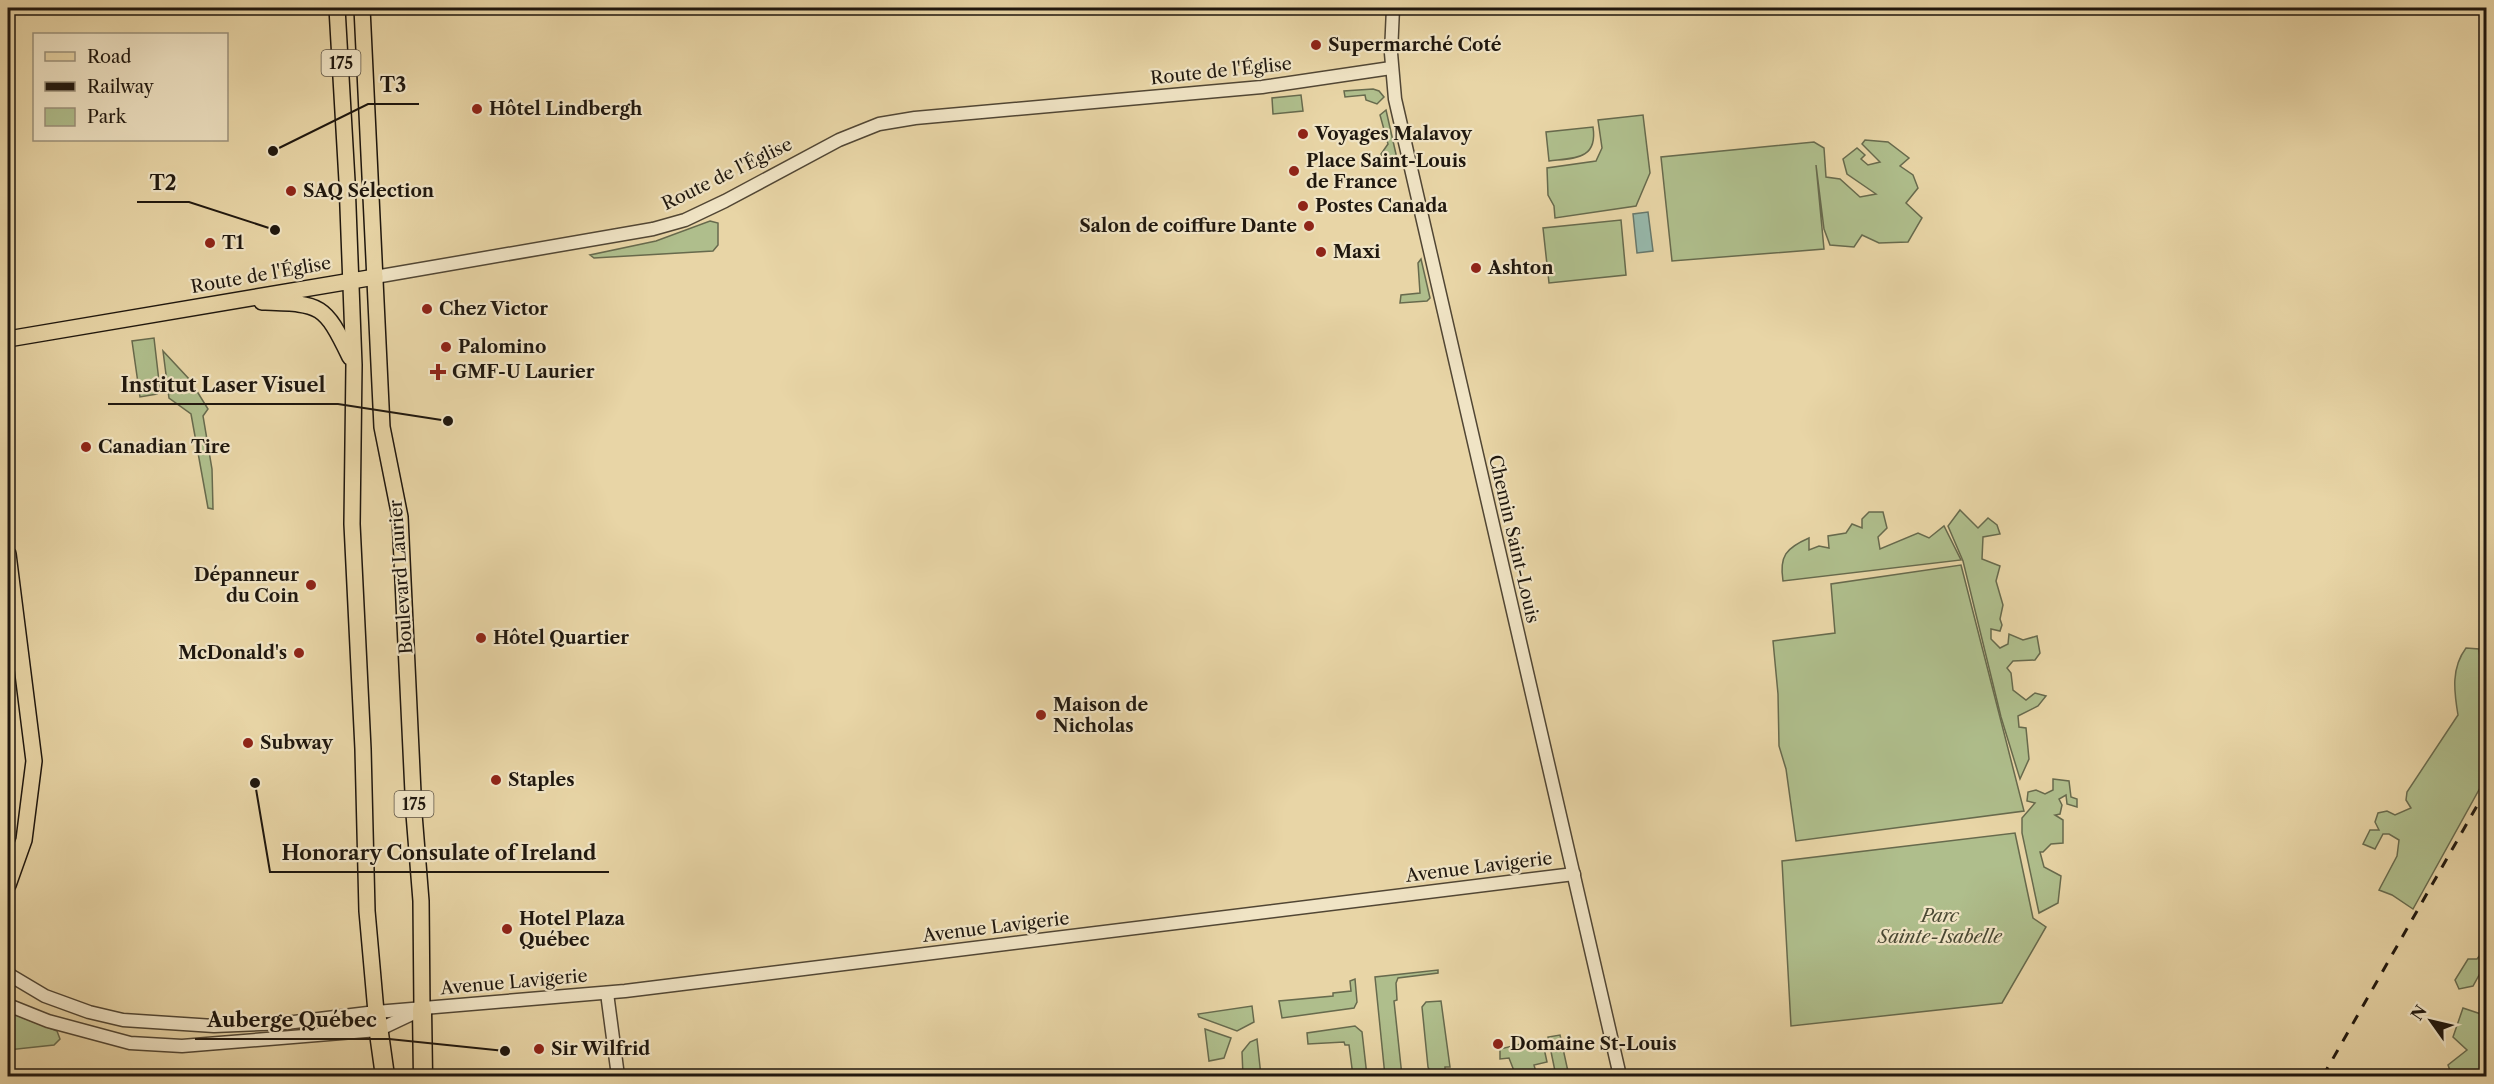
<svg xmlns="http://www.w3.org/2000/svg" width="2494" height="1084" font-family="'Libre Caslon Text',serif">
<style>
.green{fill:#afbe8c;stroke:#676a4d;stroke-width:1.5}
.water{fill:#97b8ab;stroke:#67786c;stroke-width:1.5}
.lines{fill:none;stroke-linecap:round;stroke-linejoin:round}
.minor-casing{stroke:#514634;stroke-width:15}
.major-casing{stroke:#1f170e;stroke-width:18}
.highway-casing{stroke:#1f170e;stroke-width:21}
.minor{stroke:#f0e4c5;stroke-width:12}
.major{stroke:#e8d5a6;stroke-width:15}
.highway{stroke:#e8d5a6;stroke-width:18}
.rail{stroke:#1f170e;stroke-width:3;stroke-dasharray:10 10;stroke-linecap:butt}
.poi-dot{fill:#8f2418;stroke:#f0e4c5;stroke-width:2}
.labels{text-anchor:middle;stroke-width:4.5;stroke-linejoin:round;paint-order:stroke}
.shield{fill:#f0e4c5;stroke:#5e5445;stroke-width:1.5}
.shield-label{font-size:16px;font-weight:bold;fill:#1f170e}
.poi-label{font-size:18px;font-weight:bold;fill:#1f170e;stroke:#f0e4c5;text-anchor:start}
.street-label{font-size:18px;fill:#1f170e;stroke:#f0e4c5}
.park-label{font-size:18px;font-style:italic;fill:#4a4934;stroke:#f0e4c5}
.leader{fill:none;stroke:#1f170e;stroke-width:2}
.callout-dot{fill:#1f170e;stroke:#f0e4c5;stroke-width:2}
.callout-label{font-size:20px;text-anchor:middle;font-weight:bold;fill:#1f170e;stroke:#f0e4c5;stroke-width:4.5;stroke-linejoin:round;paint-order:stroke}
</style>
<rect width="100%" height="100%" fill="#e8d5a6"/>
<filter id="stains"><feTurbulence type="fractalNoise" baseFrequency=".00333" numOctaves="4"/><feColorMatrix values="0 0 0 0 .2 0 0 0 0 .09 0 0 0 0 .02 0 0 0 .5 -.17"/></filter>
<radialGradient id="worn" r=".72"><stop offset=".6" stop-color="#630" stop-opacity="0"/><stop offset="1" stop-color="#630" stop-opacity=".3"/></radialGradient>
<!-- green -->
<g class="green">
<polygon points="1373,89 1379,91 1384,97 1377,104 1366,100 1365,95 1345,97 1344,91"/>
<polygon points="1301,95 1303,111 1273,114 1272,98"/>
<polygon points="1386,110 1398,163 1389,165 1381,154 1388,144 1380,115"/>
<polygon points="1643,115 1650,173 1636,206 1555,218 1554,206 1548,195 1547,168 1596,161 1602,148 1598,120"/>
<path d="M1593 127C1598 160 1574 158 1549 161L1546 132Z"/>
<polygon points="1865,140 1888,142 1909,158 1900,166 1913,175 1918,188 1906,203 1922,218 1908,242 1879,243 1862,235 1854,247 1830,245 1824,229 1816,165 1824,249 1672,261 1661,157 1814,142 1824,148 1826,177 1840,179 1860,197 1876,194 1847,174 1843,159 1857,148 1865,155 1861,159 1868,165 1880,162 1862,144"/>
<polygon points="1621,220 1626,275 1549,283 1543,228"/>
<polygon points="710,221 718,223 718,245 713,251 594,258 590,255 656,241"/>
<polygon points="1421,259 1430,298 1427,301 1400,303 1401,295 1420,293 1418,263"/>
<polygon points="154,338 160,390 157,394 140,397 132,341"/>
<polygon points="163,351 190,380 208,409 203,416 212,469 213,509 208,508 191,414 169,398"/>
<polygon points="1960,510 1978,528 1988,518 1997,525 2000,534 1983,537 1982,559 2000,566 1996,581 2003,605 2000,619 2002,625 2000,631 1991,629 1991,639 2000,648 2008,644 2009,634 2023,640 2037,636 2040,653 2035,660 2013,661 2007,668 2011,673 2013,690 2026,700 2035,693 2046,696 2038,706 2018,716 2019,727 2026,728 2029,759 2020,779 2001,717 1963,561 1948,526"/>
<path d="M1869 512H1883L1887 528 1878 537 1880 549 1918 533 1929 538 1944 526 1961 560 1783 581C1779 556 1786 548 1809 538V550L1819 546 1829 548 1828 536 1846 533 1852 524 1862 528V519Z"/>
<polygon points="1961,565 2024,811 1796,841 1786,769 1779,746 1778,694 1773,641 1835,633 1831,584"/>
<path d="M2466 648 2479 649 2481 666 2486 664V777L2413 909 2392 895 2379 890 2397 856 2399 840 2389 834H2383L2375 849 2363 844 2370 830H2379L2375 822 2378 813 2387 811 2395 815 2411 808 2406 800 2407 792 2458 715C2454 691 2451 668 2466 648Z"/>
<polygon points="2053,779 2069,781 2071,797 2077,799 2077,807 2067,804 2066,795 2059,799 2062,805 2060,814 2055,815 2063,820 2063,843 2051,844 2043,852 2040,852 2044,867 2061,876 2058,903 2039,913 2022,833 2022,818 2035,803 2027,801 2028,792 2036,790 2045,794 2053,790"/>
<polygon points="2015,833 2033,918 2046,927 2002,1003 1791,1026 1782,861"/>
<polygon points="2484,950 2486,951 2486,974 2483,968 2473,986 2459,989 2455,980 2468,959 2477,959"/>
<polygon points="1438,970 1438,973 1398,978 1396,983 1397,1000 1394,1001 1402,1076 1385,1076 1375,977"/>
<polygon points="1355,979 1357,1002 1354,1008 1282,1018 1279,1001 1333,996 1333,993 1351,991 1350,981"/>
<polygon points="1441,1001 1450,1067 1445,1067 1445,1074 1439,1076 1430,1071 1428,1067 1422,1007 1426,1002"/>
<polygon points="1252,1006 1254,1022 1237,1031 1199,1017 1198,1014"/>
<polygon points="2463,1008 2484,1015 2486,1012 2486,1076 2452,1076 2448,1065 2467,1050 2453,1037"/>
<polygon points="8,1012 57,1031 60,1039 54,1045 8,1050"/>
<polygon points="1355,1026 1362,1032 1367,1076 1353,1076 1349,1045 1345,1045 1344,1042 1308,1044 1307,1033"/>
<polygon points="1205,1029 1231,1038 1224,1058 1209,1061"/>
<polygon points="1560,1035 1569,1076 1556,1076 1548,1037"/>
<polygon points="1257,1039 1261,1076 1243,1076 1242,1052 1250,1042"/>
<polygon points="1542,1039 1547,1062 1534,1065 1537,1076 1516,1076 1509,1058 1500,1059 1500,1049"/>
</g>
<!-- water -->
<polygon class="water" points="1648,212 1653,251 1637,253 1633,214"/>
<g class="lines">
<defs>
<g id="minor">
<polyline points="1393,8 1391,53 1395,99 1620,1076"/>
<polyline points="375,277 653,229 685,220 725,201 839,140 879,124 915,118 1262,87 1391,68"/>
<polyline points="8,974 45,996 89,1012 123,1020 214,1026 286,1023 376,1012 625,991 1574,874"/>
<polyline points="607,993 618,1076"/>
<polyline points="8,1005 48,1021 130,1043 182,1046 378,1030 416,1012"/>
</g>
<g id="major">
<polyline points="337,8 347,181 354,365 352,524 363,749 367,911 376,1012"/>
<polyline points="362,8 382,427 400,517 414,814 421,901 422,1009"/>
<path d="M262 302C321 304 324 303 350 357"/>
<polyline points="8,339 375,277"/>
<polyline points="8,554 34,761 24,840 8,885"/>
</g>
<g id="highway">
<polyline points="422,1009 423,1076"/>
<polyline points="376,1012 385,1076"/>
</g>
</defs>
<!-- minor casing -->
<use href="#minor" class="minor-casing"/>
<!-- major casing -->
<use href="#major" class="major-casing"/>
<!-- highway casing -->
<use href="#highway" class="highway-casing"/>
<!-- minor -->
<use href="#minor" class="minor"/>
<!-- major -->
<use href="#major" class="major"/>
<!-- highway -->
<use href="#highway" class="highway"/>
<!-- rail -->
<polyline class="rail" points="2323,1076 2486,790"/>
</g>
<!-- markers -->
<g class="poi-dot">
<circle cx="1316" cy="45" r="6"/>
<circle cx="477" cy="109" r="6"/>
<circle cx="1303" cy="134" r="6"/>
<circle cx="1294" cy="171" r="6"/>
<circle cx="291" cy="191" r="6"/>
<circle cx="1303" cy="206" r="6"/>
<circle cx="1309" cy="226" r="6"/>
<circle cx="210" cy="243" r="6"/>
<circle cx="1321" cy="252" r="6"/>
<circle cx="1476" cy="268" r="6"/>
<circle cx="427" cy="309" r="6"/>
<circle cx="446" cy="347" r="6"/>
<path d="M435 363h6v6h6v6h-6v6h-6v-6h-6v-6h6z"/>
<circle cx="86" cy="447" r="6"/>
<circle cx="311" cy="585" r="6"/>
<circle cx="481" cy="638" r="6"/>
<circle cx="299" cy="653" r="6"/>
<circle cx="1041" cy="715" r="6"/>
<circle cx="248" cy="743" r="6"/>
<circle cx="496" cy="780" r="6"/>
<circle cx="507" cy="929" r="6"/>
<circle cx="1498" cy="1044" r="6"/>
<circle cx="539" cy="1049" r="6"/>
</g>
<g class="labels">
<!-- shield labels -->
<g class="shield">
<rect x="321.5" y="50" width="39" height="26" rx="4.5"/>
<rect x="394.5" y="791" width="39" height="26" rx="4.5"/>
</g>
<g class="shield-label">
<text x="341" y="69">175</text>
<text x="414" y="810">175</text>
</g>
<!-- poi labels -->
<g class="poi-label">
<text x="1328" y="51">Supermarché Coté</text>
<text x="489" y="115">Hôtel Lindbergh</text>
<text x="1315" y="140">Voyages Malavoy</text>
<text x="1306" y="167">Place Saint-Louis<tspan x="1306" dy="21">de France</tspan></text>
<text x="303" y="197">SAQ Sélection</text>
<text x="1315" y="212">Postes Canada</text>
<text x="1297" y="232" text-anchor="end">Salon de coiffure Dante</text>
<text x="222" y="249">T1</text>
<text x="1333" y="258">Maxi</text>
<text x="1488" y="274">Ashton</text>
<text x="439" y="315">Chez Victor</text>
<text x="458" y="353">Palomino</text>
<text x="452" y="378">GMF-U Laurier</text>
<text x="98" y="453">Canadian Tire</text>
<text x="299" y="581" text-anchor="end">Dépanneur<tspan x="299" dy="21">du Coin</tspan></text>
<text x="493" y="644">Hôtel Quartier</text>
<text x="287" y="659" text-anchor="end">McDonald's</text>
<text x="1053" y="711">Maison de<tspan x="1053" dy="21">Nicholas</tspan></text>
<text x="260" y="749">Subway</text>
<text x="508" y="786">Staples</text>
<text x="519" y="925">Hotel Plaza<tspan x="519" dy="21">Québec</tspan></text>
<text x="1510" y="1050">Domaine St-Louis</text>
<text x="551" y="1055">Sir Wilfrid</text>
</g>
<!-- street labels -->
<g class="street-label">
<text transform="translate(1221 71) rotate(-6)" y="6">Route de l'Église</text>
<text transform="translate(727 174) rotate(-26)" y="6">Route de l'Église</text>
<text transform="translate(261 275) rotate(-10)" y="6">Route de l'Église</text>
<text transform="translate(1514 539) rotate(77)" y="6">Chemin Saint-Louis</text>
<text transform="translate(401 577) rotate(-94)" y="6">Boulevard Laurier</text>
<text transform="translate(1479 867) rotate(-7)" y="6">Avenue Lavigerie</text>
<text transform="translate(996 927) rotate(-7)" y="6">Avenue Lavigerie</text>
<text transform="translate(514 982) rotate(-5)" y="6">Avenue Lavigerie</text>
</g>
<!-- park labels -->
<g class="park-label">
<text x="1940" y="922">Parc<tspan x="1940" dy="21">Sainte-Isabelle</tspan></text>
</g>
</g>
<!-- callouts -->
<path class="leader" d="M273 151L368 104H419M275 230L189 202H137M448 421L338 404H108M255 783L270 872H609M505 1051L389 1039H195"/>
<g class="callout-dot">
<circle cx="273" cy="151" r="6"/>
<circle cx="275" cy="230" r="6"/>
<circle cx="448" cy="421" r="6"/>
<circle cx="255" cy="783" r="6"/>
<circle cx="505" cy="1051" r="6"/>
</g>
<g class="callout-label">
<text x="393" y="92">T3</text>
<text x="163" y="190">T2</text>
<text x="223" y="392">Institut Laser Visuel</text>
<text x="439" y="860">Honorary Consulate of Ireland</text>
<text x="292" y="1027">Auberge Québec</text>
</g>
<!-- margin -->
<rect width="2494" height="1084" fill="none" stroke="#e8d5a6" stroke-width="30"/>
<rect x="9" y="9" width="2476" height="1066" fill="none" stroke="#1f170e" stroke-width="3"/>
<rect x="15" y="15" width="2464" height="1054" fill="none" stroke="#1f170e" stroke-width="1.5"/>
<!-- legend -->
<rect x="33" y="33" width="195" height="108" fill="#f0e4c5" stroke="#9c927c" stroke-width="1.5"/>
<rect x="45" y="52" width="30" height="9" fill="#e8d5a6" stroke="#9c927c" stroke-width="1.5"/>
<text x="87" y="63" font-size="18" fill="#1f170e">Road</text>
<rect x="45" y="82" width="30" height="9" fill="#1f170e" stroke="#9c927c" stroke-width="1.5"/>
<text x="87" y="93" font-size="18" fill="#1f170e">Railway</text>
<rect x="45" y="108" width="30" height="18" fill="#afbe8c" stroke="#9c927c" stroke-width="1.5"/>
<text x="87" y="123" font-size="18" fill="#1f170e">Park</text>
<!-- north arrow -->
<g transform="translate(2431 1021) rotate(304)" stroke="#f0e4c5" stroke-width="4.5" paint-order="stroke">
<path d="M0-4.5L10 22L0 15L-10 22Z" fill="#1f170e"/>
<text y="-9" font-size="16" font-weight="bold" text-anchor="middle" fill="#1f170e">N</text>
</g>
<rect width="100%" height="100%" filter="url(#stains)"/>
<rect width="100%" height="100%" fill="url(#worn)"/>
</svg>
